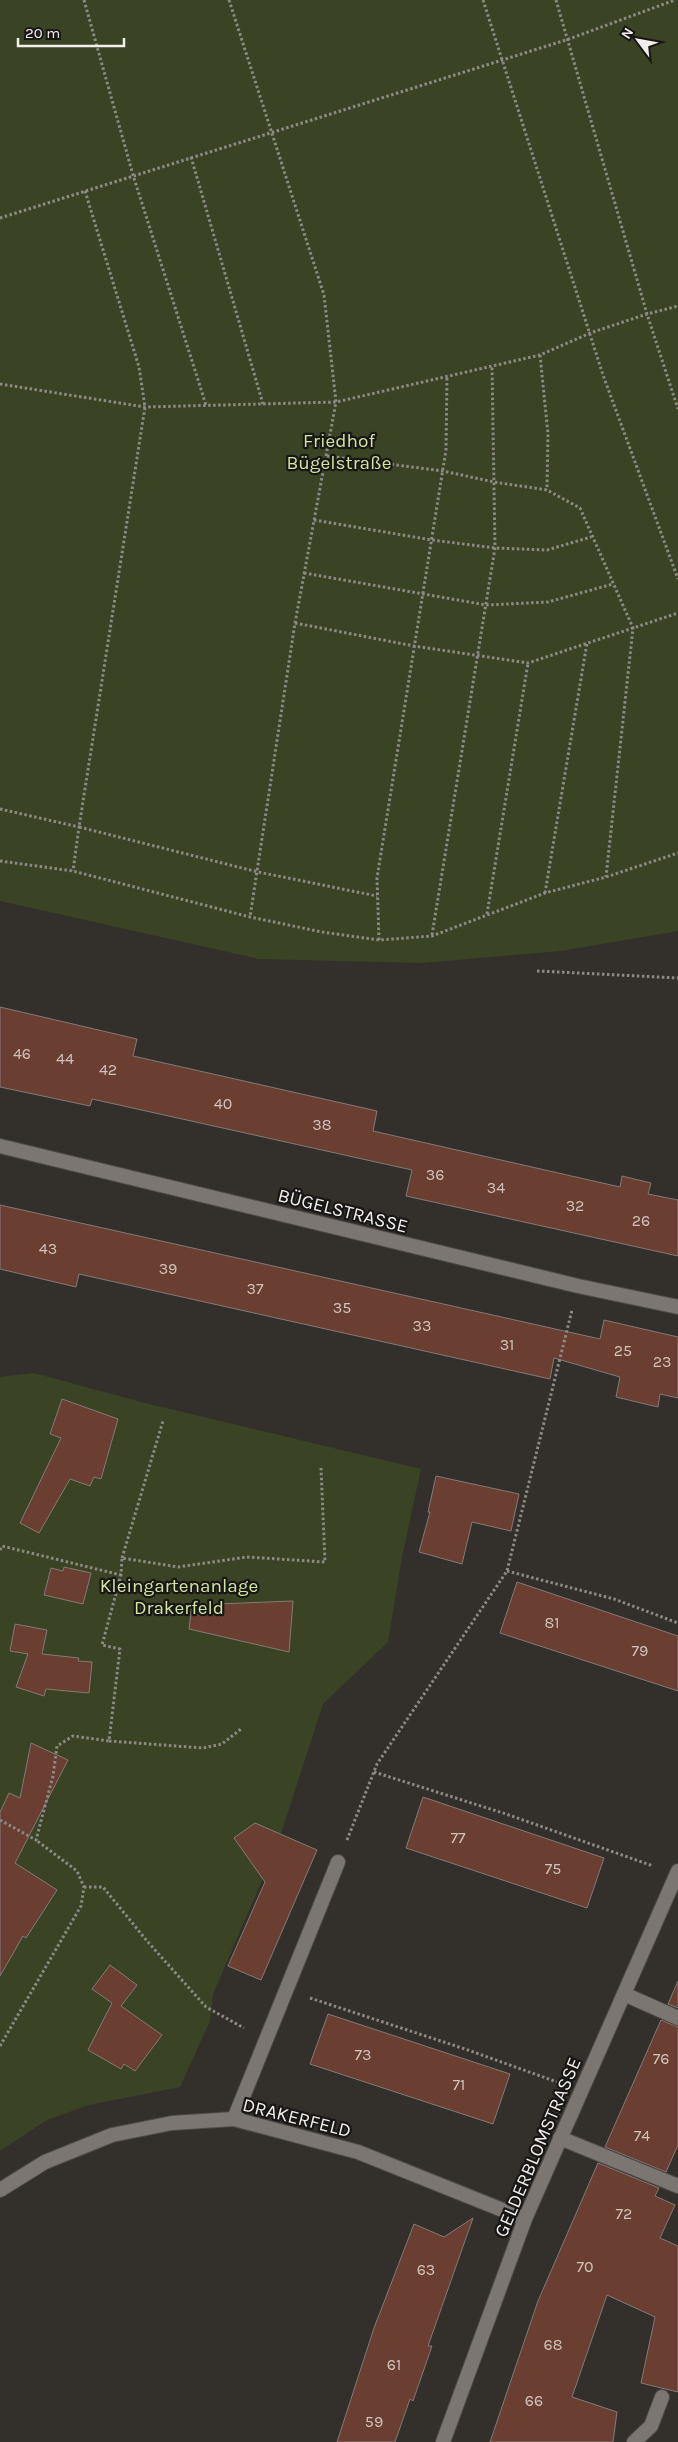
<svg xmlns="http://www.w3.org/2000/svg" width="678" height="2442" font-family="Karla,sans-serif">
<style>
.green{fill:#3a4424}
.building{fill:#6a3e30;stroke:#827b79}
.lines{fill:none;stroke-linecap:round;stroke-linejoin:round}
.service-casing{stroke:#4f4b48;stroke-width:16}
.minor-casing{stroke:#4f4b48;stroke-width:16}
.path{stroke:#8c8986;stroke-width:3;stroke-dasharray:2.5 2.5;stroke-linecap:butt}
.service{stroke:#7b7672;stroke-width:14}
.minor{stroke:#7b7672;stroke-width:14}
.labels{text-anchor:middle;stroke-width:4.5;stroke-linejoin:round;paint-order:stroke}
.number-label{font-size:16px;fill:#d0c3be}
.park-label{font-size:19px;fill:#d0e69e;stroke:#191716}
.street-label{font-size:19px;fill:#f2efed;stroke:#191716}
</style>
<rect width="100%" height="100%" fill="#332f2b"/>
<!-- green -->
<g class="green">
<polygon points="0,0 678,0 678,931 561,951 422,963 259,959 0,901"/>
<polygon points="34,1373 145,1403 421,1469 402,1557 388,1642 323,1704 278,1843 213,1994 210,2021 180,2087 89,2105 47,2120 0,2151 0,1377"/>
</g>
<!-- building -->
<g class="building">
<polygon points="0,1007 137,1039 133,1056 377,1111 373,1131 620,1187 622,1176 651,1183 648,1194 678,1200 678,1256 406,1196 412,1170 92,1099 90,1106 0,1087"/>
<polygon points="0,1205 600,1339 604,1320 678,1337 678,1398 660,1394 658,1407 616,1397 620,1377 554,1358 550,1379 79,1274 76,1287 0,1269"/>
<polygon points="62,1399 118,1419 101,1479 94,1477 90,1486 70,1479 39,1533 20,1523 61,1438 50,1434"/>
<polygon points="436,1476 519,1494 511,1531 472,1522 462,1564 419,1552 430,1512 428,1512"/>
<polygon points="64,1567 91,1573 83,1604 44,1595 51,1568 63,1571"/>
<polygon points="517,1582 678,1636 678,1691 500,1633"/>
<polygon points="293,1601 289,1652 189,1629 192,1605"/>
<polygon points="15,1624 47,1630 42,1654 79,1658 78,1661 92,1662 89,1693 46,1689 44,1696 16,1687 28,1654 10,1651"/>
<polygon points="31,1743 68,1760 15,1863 57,1890 26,1938 23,1936 0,1976 0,1812 9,1793 20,1798"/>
<polygon points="423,1797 604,1858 587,1908 406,1848"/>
<polygon points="255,1823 317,1850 261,1980 228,1966 265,1882 234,1838"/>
<polygon points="110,1965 137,1985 121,2006 162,2035 135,2071 124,2064 121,2069 88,2050 112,2003 92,1989"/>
<polygon points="678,1981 678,2008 668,2004"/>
<polygon points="328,2014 510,2074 493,2124 310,2064"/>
<polygon points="661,2020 678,2027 678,2145 666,2172 605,2147"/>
<polygon points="598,2163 659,2188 655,2196 675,2205 660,2238 678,2246 678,2392 641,2383 655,2317 607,2295 572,2397 617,2412 613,2442 490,2442 538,2301"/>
<polygon points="473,2218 428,2346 432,2346 413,2401 410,2399 395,2442 337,2442 374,2328 414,2224 444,2237"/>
</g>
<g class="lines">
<defs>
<g id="service">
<polyline points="624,1994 678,2018"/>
<polyline points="234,2119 338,1862"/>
<polyline points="560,2138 678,2186"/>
<polyline points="634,2442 651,2426 662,2397"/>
</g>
<g id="minor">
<polyline points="0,1146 578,1286 678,1307"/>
<polyline points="0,2190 45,2162 112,2135 172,2123 234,2119 358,2152 525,2219"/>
<polyline points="443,2442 525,2219 678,1871"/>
</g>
</defs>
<!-- service casing -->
<use href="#service" class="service-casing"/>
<!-- minor casing -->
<use href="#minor" class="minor-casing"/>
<!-- path -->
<g class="path">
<polyline points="84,0 133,175 206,405"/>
<polyline points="229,0 324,295 336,402 295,623 250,917"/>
<polyline points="483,0 603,375 678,579"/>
<polyline points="556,0 647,314 678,409"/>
<polyline points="191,157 263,404"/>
<polyline points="85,191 139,367 145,407 79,827 258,872 377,896"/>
<polyline points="0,218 569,39 675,0"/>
<polyline points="540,355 548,434 547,490"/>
<polyline points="0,384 145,407 336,402 540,355 590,333 647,314 678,306"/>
<polyline points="327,456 443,471 494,482 547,490 580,508 633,628 606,877"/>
<polyline points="314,520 432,540 495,548 547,550 591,537"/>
<polyline points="304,573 486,605 548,602 613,584"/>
<polyline points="295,623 414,646 528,663 678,613"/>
<polyline points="0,809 79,827 73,871"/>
<polyline points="0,861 73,871 250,917 322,932 379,940 432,936 545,893 606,877 678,853"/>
<polyline points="545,893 587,643"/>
<polyline points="487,914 528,663"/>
<polyline points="432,935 495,548 492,366"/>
<polyline points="379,940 377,878 446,450 447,376"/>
<polyline points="537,971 678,978"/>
<polyline points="0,1550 2,1546 121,1575"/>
<polyline points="122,1558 163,1421"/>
<polyline points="507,1571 614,1599 678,1623"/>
<polyline points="109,1741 203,1748 222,1744 241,1729"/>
<polyline points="374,1772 506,1814 653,1866"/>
<polyline points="0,1820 36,1840 53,1776 57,1746 73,1736 109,1741 120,1649 102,1645 121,1575 122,1558 178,1567 247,1557 325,1562 321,1468"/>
<polyline points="347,1840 377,1764 507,1571 572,1310"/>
<polyline points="84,1887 103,1887 147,1941 206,2007 244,2028"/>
<polyline points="310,1998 468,2050 557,2082"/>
<polyline points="0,2046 81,1906 84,1887 77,1871 36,1840"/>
</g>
<!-- service -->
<use href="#service" class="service"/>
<!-- minor -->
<use href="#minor" class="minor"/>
</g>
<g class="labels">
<!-- number labels -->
<g class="number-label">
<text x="22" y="1059">46</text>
<text x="65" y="1064">44</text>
<text x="108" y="1075">42</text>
<text x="223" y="1109">40</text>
<text x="322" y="1130">38</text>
<text x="435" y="1180">36</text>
<text x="496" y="1193">34</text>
<text x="575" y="1211">32</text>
<text x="641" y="1226">26</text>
<text x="48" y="1254">43</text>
<text x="168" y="1274">39</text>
<text x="255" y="1294">37</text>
<text x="342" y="1313">35</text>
<text x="422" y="1331">33</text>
<text x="507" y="1350">31</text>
<text x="623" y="1356">25</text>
<text x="662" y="1367">23</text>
<text x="552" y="1628">81</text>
<text x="640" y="1656">79</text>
<text x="458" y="1843">77</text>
<text x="553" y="1874">75</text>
<text x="363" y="2060">73</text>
<text x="661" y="2064">76</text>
<text x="459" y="2090">71</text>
<text x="642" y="2141">74</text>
<text x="624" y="2219">72</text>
<text x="585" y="2272">70</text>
<text x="426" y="2275">63</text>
<text x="553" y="2350">68</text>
<text x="394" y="2370">61</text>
<text x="534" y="2406">66</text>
<text x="374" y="2427">59</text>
</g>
<!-- park labels -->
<g class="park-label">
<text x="339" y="447">Friedhof<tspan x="339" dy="22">Bügelstraße</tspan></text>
<text x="179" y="1592">Kleingartenanlage<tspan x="179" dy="22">Drakerfeld</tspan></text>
</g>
<!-- street labels -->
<g class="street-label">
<text transform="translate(343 1210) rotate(14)" y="7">BÜGELSTRASSE</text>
<text transform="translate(297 2117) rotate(14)" y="7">DRAKERFELD</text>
<text transform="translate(537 2147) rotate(-67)" y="7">GELDERBLOMSTRASSE</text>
</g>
</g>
<!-- north arrow -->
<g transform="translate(638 40) rotate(302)" stroke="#191716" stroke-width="4" paint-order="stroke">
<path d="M0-4L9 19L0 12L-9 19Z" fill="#f2efed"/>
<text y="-8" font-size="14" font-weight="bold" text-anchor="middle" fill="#f2efed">N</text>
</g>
<!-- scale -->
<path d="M18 38v8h106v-8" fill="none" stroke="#f2efed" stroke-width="2.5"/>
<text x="25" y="38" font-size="15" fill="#f2efed" stroke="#191716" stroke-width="4" paint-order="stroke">20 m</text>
</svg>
